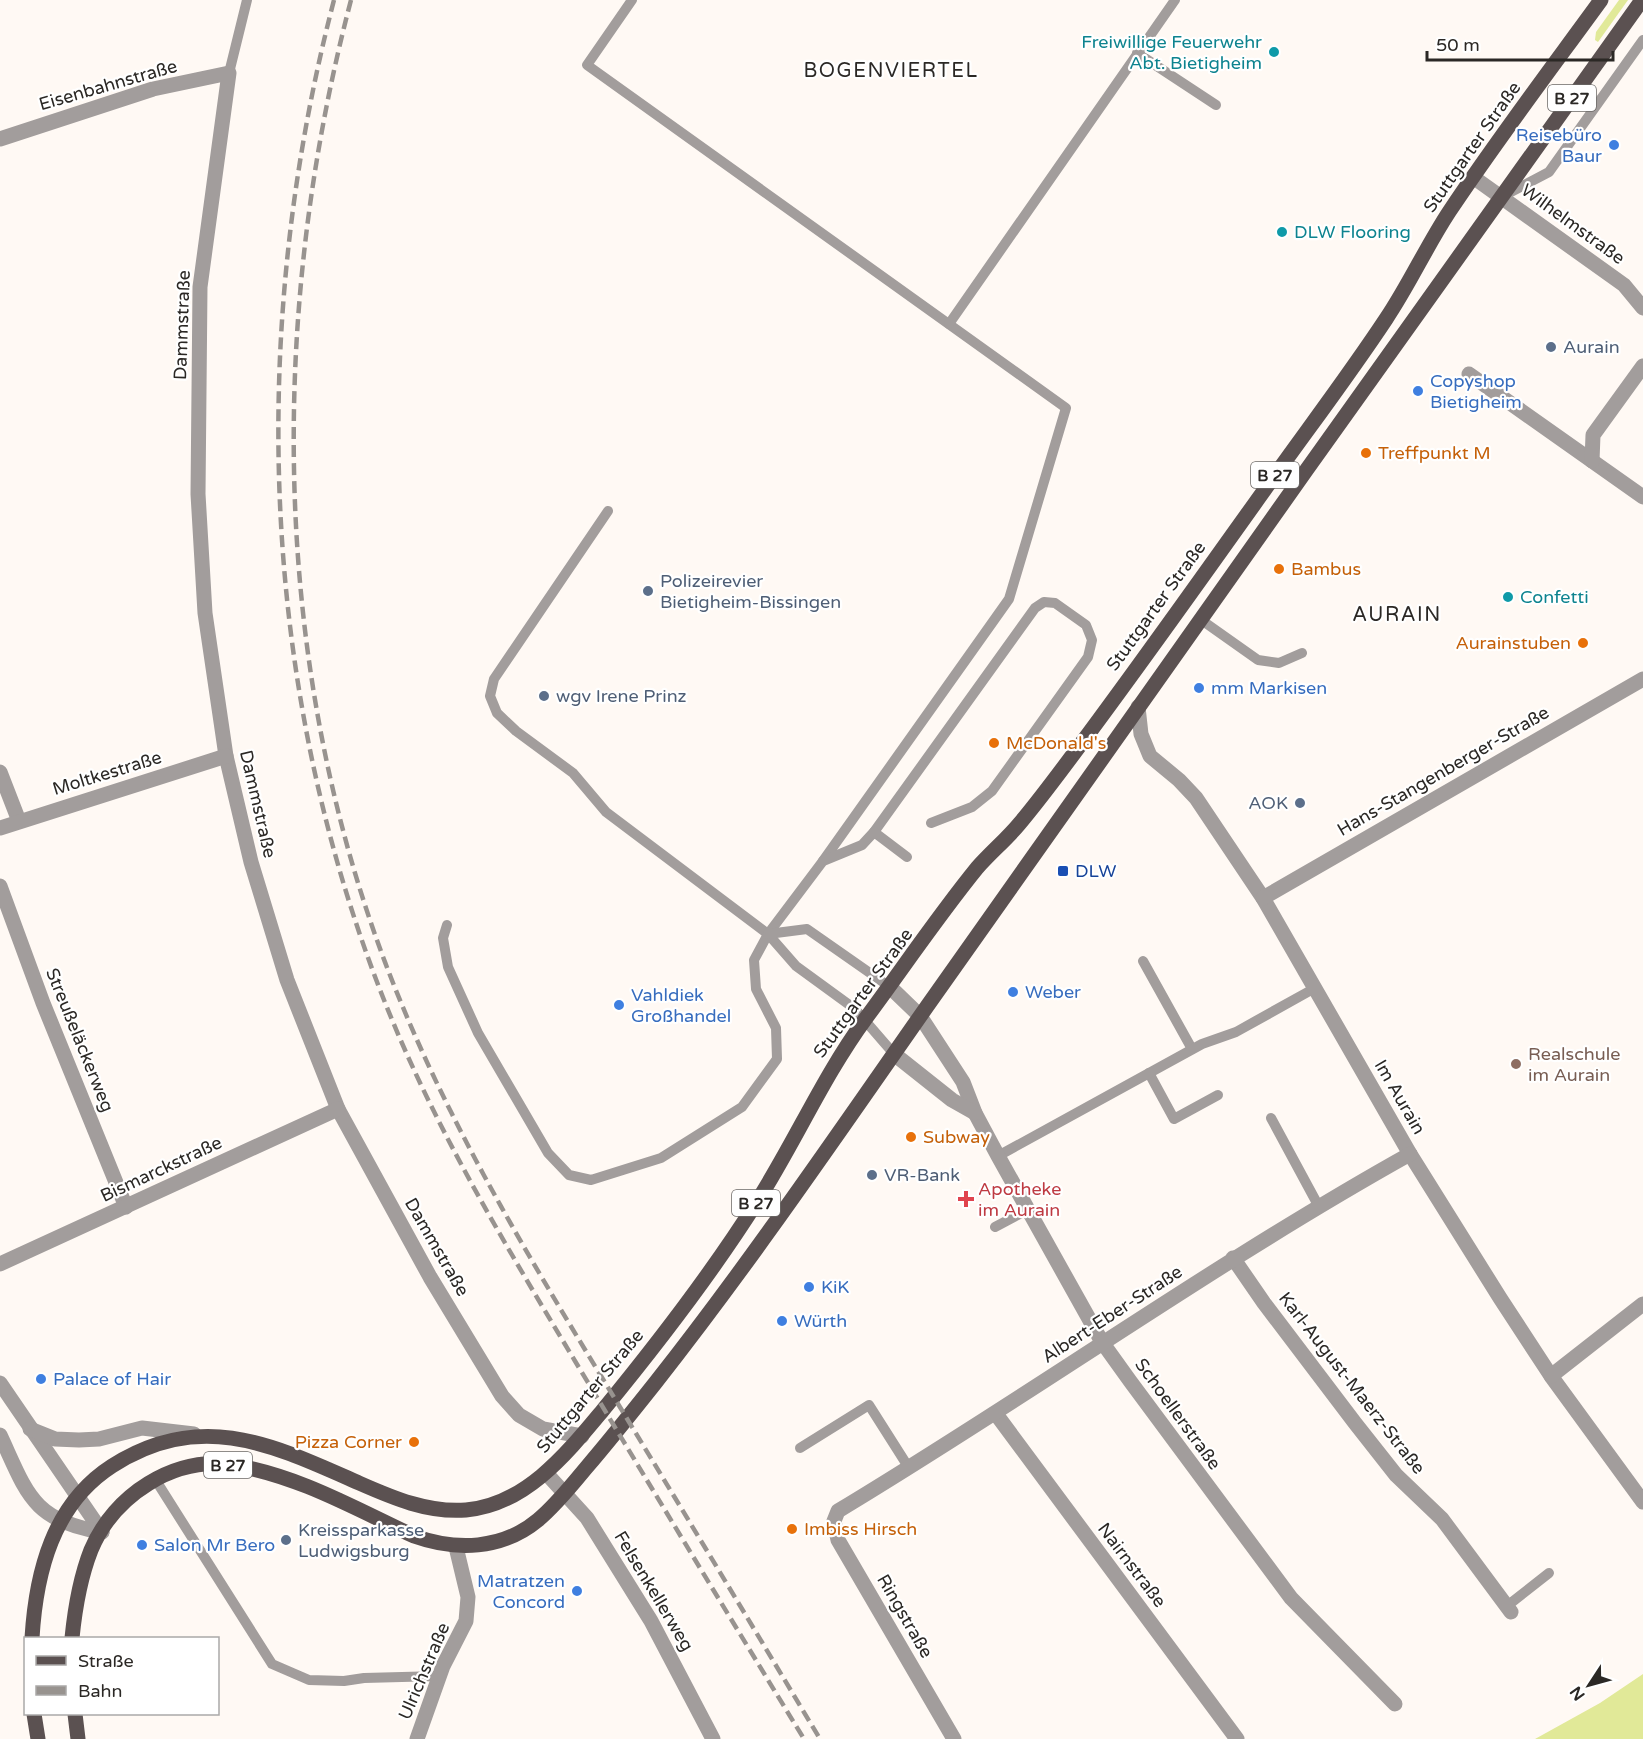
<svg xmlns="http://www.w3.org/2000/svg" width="1643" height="1739" font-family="'Varela Round',sans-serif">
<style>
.green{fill:#e1e998}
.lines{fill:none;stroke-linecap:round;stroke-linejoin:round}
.service{stroke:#a29d9c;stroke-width:10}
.minor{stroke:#a29d9c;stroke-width:15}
.primary{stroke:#5b5151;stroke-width:15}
.rail{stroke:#98938f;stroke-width:4.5;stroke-dasharray:12 6;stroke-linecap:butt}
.culture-dot{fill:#0f9aa8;stroke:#fff;stroke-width:2}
.shop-dot{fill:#3f7fe0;stroke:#fff;stroke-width:2}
.service-dot{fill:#5c6f8a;stroke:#fff;stroke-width:2}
.food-dot{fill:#e8710a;stroke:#fff;stroke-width:2}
.transit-dot{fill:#1a4fb4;stroke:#fff;stroke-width:2}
.education-dot{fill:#8d6e63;stroke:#fff;stroke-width:2}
.health-dot{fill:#e0444e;stroke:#fff;stroke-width:2}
.labels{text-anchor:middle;stroke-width:4.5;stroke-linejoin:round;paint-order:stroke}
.shield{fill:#fff;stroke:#6b6866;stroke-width:1.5}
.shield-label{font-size:16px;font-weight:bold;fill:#2b2825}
.culture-label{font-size:18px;fill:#0d838f;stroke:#fff;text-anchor:start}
.street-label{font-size:18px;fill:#2b2825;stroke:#fff}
.shop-label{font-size:18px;fill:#366cbe;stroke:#fff;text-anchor:start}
.service-label{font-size:18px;fill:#4e5e75;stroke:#fff;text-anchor:start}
.food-label{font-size:18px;fill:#c56008;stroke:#fff;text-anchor:start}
.transit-label{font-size:18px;fill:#164399;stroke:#fff;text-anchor:start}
.education-label{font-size:18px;fill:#785e54;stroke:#fff;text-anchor:start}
.health-label{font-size:18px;fill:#be3a42;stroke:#fff;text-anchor:start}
.neighbourhood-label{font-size:20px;letter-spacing:1.5px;fill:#2b2825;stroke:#fff}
</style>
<rect width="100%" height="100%" fill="#fff9f4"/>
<!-- green -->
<g class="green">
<polygon points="1619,0 1628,0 1598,42 1595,40 1596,32"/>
<polygon points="1643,1674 1643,1739 1535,1739 1600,1703"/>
</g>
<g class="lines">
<!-- service -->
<g class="service">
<polyline points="632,0 587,65 1066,408 1009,599 823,861"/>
<polyline points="1137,53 1216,105"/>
<polyline points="229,73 247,0"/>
<polyline points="1505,195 1549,172 1643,40"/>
<polyline points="949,324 1175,0"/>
<polyline points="608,511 494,679 490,696 497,713 516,731 573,773 606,812 768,934 796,966 855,1009 894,1054"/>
<polyline points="1200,619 1258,660 1279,663 1302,653"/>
<polyline points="874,832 1035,608 1044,602 1055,603 1086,625 1092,640 1088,657 992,791 972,807 931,823"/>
<polyline points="447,925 443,938 448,967 478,1033 548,1153 569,1175 591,1180 661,1158 742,1107 777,1059 776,1028 756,989 754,960 768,934 823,861 862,845 874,832 907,857"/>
<polyline points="768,934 807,929 890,987"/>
<polyline points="1143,961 1192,1049"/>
<polyline points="1149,1073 1174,1119 1218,1095"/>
<polyline points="1271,1118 1318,1205"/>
<polyline points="998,1156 1202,1044 1236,1032 1315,988"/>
<polyline points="995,1227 1029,1209"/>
<polyline points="800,1448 869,1405 909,1468"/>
<polyline points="155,1479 272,1664 309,1680 344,1681 364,1678 440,1676"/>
<polyline points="1507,1606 1549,1573"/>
</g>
<!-- minor -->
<g class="minor">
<polyline points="0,139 153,89 229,73 200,287 198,494 205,613 226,756 251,862 287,980 338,1109 430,1277 502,1396 519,1415 543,1429 582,1436"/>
<polyline points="1473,177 1624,285 1643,308"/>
<polyline points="1469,374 1643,497"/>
<polyline points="1592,461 1593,435 1643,366"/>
<polyline points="1138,707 1141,734 1150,756 1179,780 1196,798 1263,898 1410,1154 1500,1298 1551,1376 1643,1502"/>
<polyline points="0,772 19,821"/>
<polyline points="0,828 226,756"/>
<polyline points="0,886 43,1003 126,1207"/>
<polyline points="1263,898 1643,679"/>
<polyline points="890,987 920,1016 963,1082 975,1113 998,1156 1102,1342 1130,1381 1291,1598 1395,1704"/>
<polyline points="894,1054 952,1100 975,1113"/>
<polyline points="1233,1258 1264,1303 1355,1423 1396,1475 1442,1519 1511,1612"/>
<polyline points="0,1264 338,1109"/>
<polyline points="1551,1376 1643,1304"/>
<polyline points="0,1383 102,1532"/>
<polyline points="996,1414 1237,1739"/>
<polyline points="30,1429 55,1439 79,1440 99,1439 142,1428 194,1434"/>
<path d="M0 1435C27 1493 32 1521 102 1532"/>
<polyline points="546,1473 587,1518 651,1621 713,1739"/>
<polyline points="417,1739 443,1666 466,1621 468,1597 456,1547"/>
<path d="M954 1739 838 1540 834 1521 838 1511C1031 1395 1213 1264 1410 1154"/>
</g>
<!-- primary -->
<g class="primary">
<path d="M32 1638C36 1572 53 1504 112 1466 201 1409 273 1445 359 1483 393 1498 428 1513 466 1510 526 1505 568 1452 603 1410 658 1343 712 1273 758 1200 796 1140 824 1075 866 1018 903 968 938 916 977 868 991 852 1007 839 1020 823 1036 804 1051 784 1066 764 1133 675 1198 583 1263 492 1304 434 1347 378 1386 319 1409 285 1426 247 1449 212 1497 140 1550 70 1601 0"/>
<path d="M72 1638C75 1608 80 1578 91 1550 114 1495 174 1456 233 1465 297 1475 356 1509 414 1536 456 1551 502 1550 538 1520 556 1505 571 1486 586 1468 610 1440 633 1411 656 1382 752 1260 839 1132 928 1005 1164 669 1403 334 1642 0"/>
<polyline points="34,1714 38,1739"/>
<polyline points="75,1714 78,1739"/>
</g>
<!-- rail -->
<g class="rail">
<path d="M334 0C248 329 259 688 386 1005 436 1130 506 1246 575 1361 651 1487 727 1613 804 1739"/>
<path d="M351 0C265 327 271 691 402 1005 462 1150 545 1284 626 1417 691 1524 756 1632 820 1739"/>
</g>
</g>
<!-- markers -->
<g class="culture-dot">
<circle cx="1274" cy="52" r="6"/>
<circle cx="1282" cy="232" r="6"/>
<circle cx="1508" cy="597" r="6"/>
</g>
<g class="shop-dot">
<circle cx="1614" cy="145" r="6"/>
<circle cx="1418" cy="391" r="6"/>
<circle cx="1199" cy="688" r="6"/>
<circle cx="1013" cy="992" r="6"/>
<circle cx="619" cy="1005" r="6"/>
<circle cx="809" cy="1287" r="6"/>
<circle cx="782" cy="1321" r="6"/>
<circle cx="41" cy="1379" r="6"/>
<circle cx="142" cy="1545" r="6"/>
<circle cx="577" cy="1591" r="6"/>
</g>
<g class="service-dot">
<circle cx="1551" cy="347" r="6"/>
<circle cx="648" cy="591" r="6"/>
<circle cx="544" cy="696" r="6"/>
<circle cx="1300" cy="803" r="6"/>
<circle cx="872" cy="1175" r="6"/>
<circle cx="286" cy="1540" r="6"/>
</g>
<g class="food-dot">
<circle cx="1366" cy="453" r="6"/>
<circle cx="1279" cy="569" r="6"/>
<circle cx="1583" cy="643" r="6"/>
<circle cx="994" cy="743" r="6"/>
<circle cx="911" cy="1137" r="6"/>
<circle cx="414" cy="1442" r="6"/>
<circle cx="792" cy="1529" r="6"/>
</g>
<rect class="transit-dot" x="1057" y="865" width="12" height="12" rx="3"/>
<circle class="education-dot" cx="1516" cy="1064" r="6"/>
<path class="health-dot" d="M963 1190h6v6h6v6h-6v6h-6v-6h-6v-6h6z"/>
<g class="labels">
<!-- shield labels -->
<g class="shield">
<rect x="1548" y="85" width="48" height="26" rx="4.5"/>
<rect x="1251" y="462" width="48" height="26" rx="4.5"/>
<rect x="732" y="1190" width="48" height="26" rx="4.5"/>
<rect x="204" y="1452" width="48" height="26" rx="4.5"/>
</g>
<g class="shield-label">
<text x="1572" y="104">B 27</text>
<text x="1275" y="481">B 27</text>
<text x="756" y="1209">B 27</text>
<text x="228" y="1471">B 27</text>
</g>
<!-- culture labels -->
<g class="culture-label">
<text x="1262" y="48" text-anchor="end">Freiwillige Feuerwehr<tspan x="1262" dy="21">Abt. Bietigheim</tspan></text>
<text x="1294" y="238">DLW Flooring</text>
<text x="1520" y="603">Confetti</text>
</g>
<!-- street labels -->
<g class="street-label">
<text transform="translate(108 85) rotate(-16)" y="6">Eisenbahnstraße</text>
<text transform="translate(1472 147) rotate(-55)" y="6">Stuttgarter Straße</text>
<text transform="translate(1573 224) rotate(36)" y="6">Wilhelmstraße</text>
<text transform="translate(182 325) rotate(-88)" y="6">Dammstraße</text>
<text transform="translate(1156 606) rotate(-54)" y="6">Stuttgarter Straße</text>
<text transform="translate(1443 771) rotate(-30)" y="6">Hans-Stangenberger-Straße</text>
<text transform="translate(107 773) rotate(-17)" y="6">Moltkestraße</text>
<text transform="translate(258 804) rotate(77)" y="6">Dammstraße</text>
<text transform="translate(863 993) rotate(-54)" y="6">Stuttgarter Straße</text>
<text transform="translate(80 1040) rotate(68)" y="6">Streußeläckerweg</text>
<text transform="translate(1400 1097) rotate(60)" y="6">Im Aurain</text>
<text transform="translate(161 1169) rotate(-25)" y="6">Bismarckstraße</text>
<text transform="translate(437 1247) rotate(60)" y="6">Dammstraße</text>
<text transform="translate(1112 1314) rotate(-33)" y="6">Albert-Eber-Straße</text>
<text transform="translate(1352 1383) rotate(52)" y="6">Karl-August-Maerz-Straße</text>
<text transform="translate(590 1391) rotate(-50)" y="6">Stuttgarter Straße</text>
<text transform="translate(1178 1414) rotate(54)" y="6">Schoellerstraße</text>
<text transform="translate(1132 1565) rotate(53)" y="6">Nairnstraße</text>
<text transform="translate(654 1591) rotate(59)" y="6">Felsenkellerweg</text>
<text transform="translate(905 1616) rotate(60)" y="6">Ringstraße</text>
<text transform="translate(424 1671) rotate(-67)" y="6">Ulrichstraße</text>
</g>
<!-- shop labels -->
<g class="shop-label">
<text x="1602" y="141" text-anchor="end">Reisebüro<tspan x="1602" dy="21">Baur</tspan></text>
<text x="1430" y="387">Copyshop<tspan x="1430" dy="21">Bietigheim</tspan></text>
<text x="1211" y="694">mm Markisen</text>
<text x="1025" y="998">Weber</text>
<text x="631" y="1001">Vahldiek<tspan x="631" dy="21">Großhandel</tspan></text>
<text x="821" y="1293">KiK</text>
<text x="794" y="1327">Würth</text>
<text x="53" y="1385">Palace of Hair</text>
<text x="154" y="1551">Salon Mr Bero</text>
<text x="565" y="1587" text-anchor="end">Matratzen<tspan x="565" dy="21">Concord</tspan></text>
</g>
<!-- service labels -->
<g class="service-label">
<text x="1563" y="353">Aurain</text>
<text x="660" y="587">Polizeirevier<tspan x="660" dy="21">Bietigheim-Bissingen</tspan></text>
<text x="556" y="702">wgv Irene Prinz</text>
<text x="1288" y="809" text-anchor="end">AOK</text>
<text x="884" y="1181">VR-Bank</text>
<text x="298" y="1536">Kreissparkasse<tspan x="298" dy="21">Ludwigsburg</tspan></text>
</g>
<!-- food labels -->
<g class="food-label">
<text x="1378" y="459">Treffpunkt M</text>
<text x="1291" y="575">Bambus</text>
<text x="1571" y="649" text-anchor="end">Aurainstuben</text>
<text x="1006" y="749">McDonald's</text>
<text x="923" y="1143">Subway</text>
<text x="402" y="1448" text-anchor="end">Pizza Corner</text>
<text x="804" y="1535">Imbiss Hirsch</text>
</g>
<!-- transit labels -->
<g class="transit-label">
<text x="1075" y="877">DLW</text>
</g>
<!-- education labels -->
<g class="education-label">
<text x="1528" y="1060">Realschule<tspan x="1528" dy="21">im Aurain</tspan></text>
</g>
<!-- health labels -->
<g class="health-label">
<text x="978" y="1195">Apotheke<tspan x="978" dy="21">im Aurain</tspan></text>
</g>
<!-- neighbourhood labels -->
<g class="neighbourhood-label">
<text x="891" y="77">BOGENVIERTEL</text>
<text x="1397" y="621">AURAIN</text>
</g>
</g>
<!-- legend -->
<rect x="24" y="1637" width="195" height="78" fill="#ffffff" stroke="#aaa9a8" stroke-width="1.5"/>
<rect x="36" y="1656" width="30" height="9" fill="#5b5151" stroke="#aaa9a8" stroke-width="1.5"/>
<text x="78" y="1667" font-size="18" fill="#2b2825">Straße</text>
<rect x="36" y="1686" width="30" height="9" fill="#98938f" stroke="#aaa9a8" stroke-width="1.5"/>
<text x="78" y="1697" font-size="18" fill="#2b2825">Bahn</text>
<!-- north arrow -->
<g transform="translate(1589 1685) rotate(234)" stroke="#ffffff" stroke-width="4.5" paint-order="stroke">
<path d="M0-4.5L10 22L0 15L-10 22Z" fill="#2b2825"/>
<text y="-9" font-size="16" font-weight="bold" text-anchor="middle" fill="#2b2825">N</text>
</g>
<!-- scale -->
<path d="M1427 51v9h186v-9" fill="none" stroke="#2b2825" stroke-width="3"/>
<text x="1436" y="51" font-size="18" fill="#2b2825" stroke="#ffffff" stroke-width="4.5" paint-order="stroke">50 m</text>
</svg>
